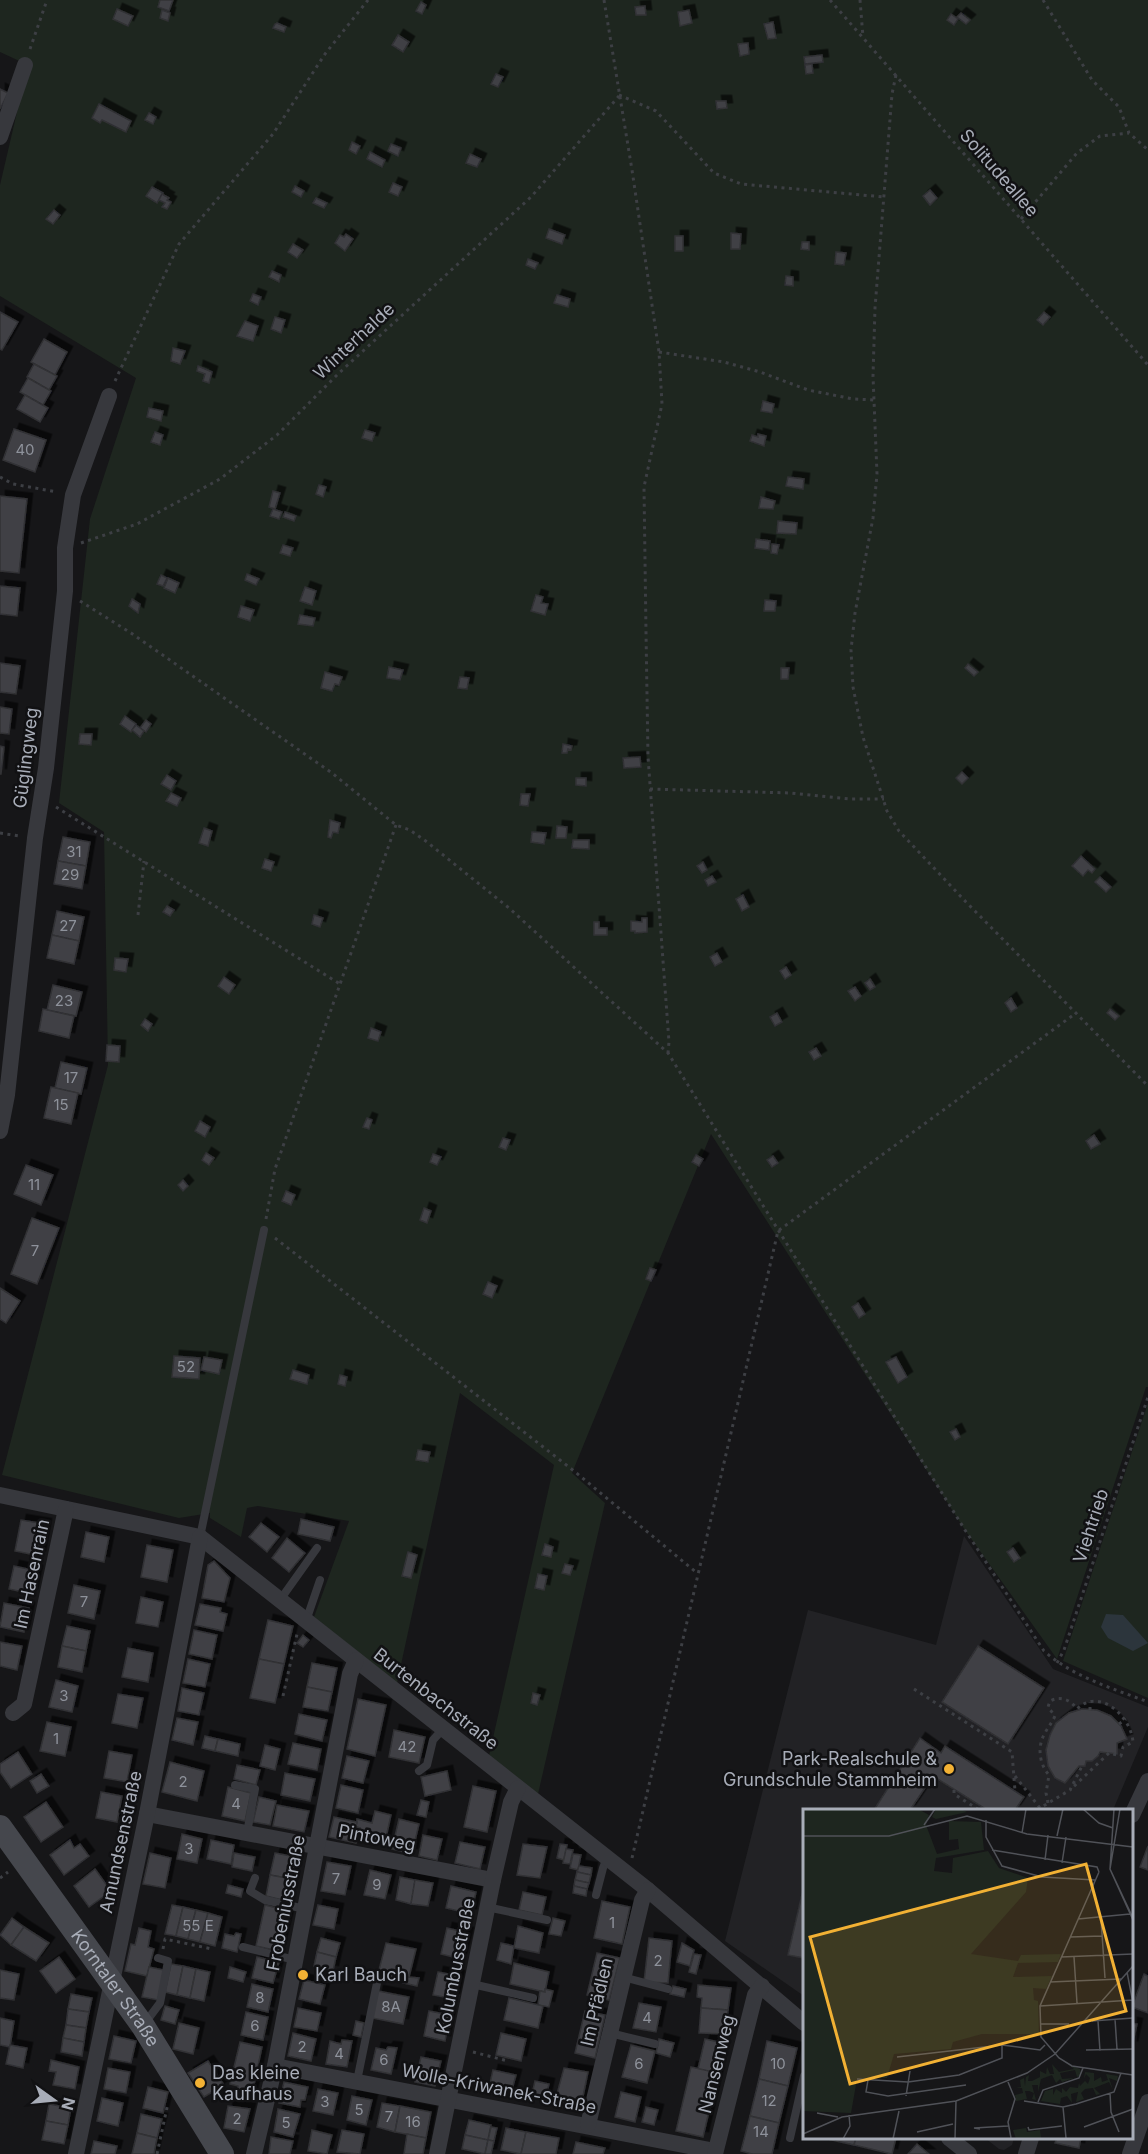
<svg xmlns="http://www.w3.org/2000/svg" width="1148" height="2154" font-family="Inter,sans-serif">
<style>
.built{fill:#222225}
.green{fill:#1e261f}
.water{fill:#2c353c}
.building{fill:#404145;stroke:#303034;stroke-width:1.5;filter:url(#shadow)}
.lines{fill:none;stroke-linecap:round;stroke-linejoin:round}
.path{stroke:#3d3f44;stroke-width:3;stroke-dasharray:3 4.5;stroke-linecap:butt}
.lane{stroke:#37383d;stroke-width:8}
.street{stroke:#37383d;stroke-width:16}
.secondary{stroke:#45474d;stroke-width:24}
.poi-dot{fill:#f2b134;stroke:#111113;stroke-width:2}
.labels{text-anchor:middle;stroke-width:5;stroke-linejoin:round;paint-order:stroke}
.number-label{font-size:15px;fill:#8e929b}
.street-label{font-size:18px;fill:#a8adb8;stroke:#111113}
.poi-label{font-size:18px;fill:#a8adb8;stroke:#111113;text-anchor:start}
.inset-road{fill:none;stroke:#505258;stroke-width:1.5}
.view{fill:#f2b134;fill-opacity:0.15;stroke:#f2b134;stroke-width:3}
.inset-edge{fill:none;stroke:#a8adb8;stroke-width:3}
</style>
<defs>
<filter id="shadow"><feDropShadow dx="5.5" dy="-5.5" stdDeviation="0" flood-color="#0009"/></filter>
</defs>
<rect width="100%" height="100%" fill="#161618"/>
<!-- built -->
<g class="built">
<polygon points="964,1536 1053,1669 1148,1707 1148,1727 1113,1810 804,1810 804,1996 725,1941 808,1610 936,1645"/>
<polygon points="985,2138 1014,2138 1012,2145 1004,2150 999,2149"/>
</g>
<!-- green -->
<g class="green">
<polygon points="0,0 1148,0 1148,1387 1146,1387 1057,1659 965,1530 711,1134 572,1473 605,1503 538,1794 489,1756 554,1465 460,1393 397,1683 314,1617 349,1521 258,1506 247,1508 241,1537 210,1518 210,1513 179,1518 2,1475 108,1065 104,832 59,803 90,519 136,378 0,296 0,185 28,65 0,52"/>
<polygon points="1148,1403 1148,1698 1063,1661"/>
</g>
<!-- water -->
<polygon class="water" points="1106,1614 1123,1615 1148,1643 1133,1651 1108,1638 1101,1627"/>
<!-- building -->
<g class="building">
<polygon points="160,0 173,0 169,11 158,7"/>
<polygon points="421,2 426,5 422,14 416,11"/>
<polygon points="645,6 646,15 636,15 635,7"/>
<polygon points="117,9 133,16 128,26 113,19"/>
<polygon points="162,10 170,13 168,21 160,18"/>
<polygon points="689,10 692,23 680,26 678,12"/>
<polygon points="961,13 970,20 966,24 957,17"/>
<polygon points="951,14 958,19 954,25 947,20"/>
<polygon points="773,22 776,38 768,39 764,24"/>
<polygon points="277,23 286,27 284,32 273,28 275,24"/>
<polygon points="398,35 409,42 403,52 392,45"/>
<polygon points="748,43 749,54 740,56 738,44"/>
<polygon points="822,55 823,62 805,64 804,57"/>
<polygon points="812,64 813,73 806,74 805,65"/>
<polygon points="496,74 503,77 498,87 491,84"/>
<polygon points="0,89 8,93 0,109"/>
<polygon points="716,101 726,101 727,108 717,109"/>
<polygon points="99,104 131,121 126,132 102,120 100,123 92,118"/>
<polygon points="149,113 156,117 153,124 145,120"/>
<polygon points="352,142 360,146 356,154 349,150"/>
<polygon points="391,144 401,148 398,156 388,151"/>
<polygon points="370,152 385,160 382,167 367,159"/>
<polygon points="470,154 481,159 477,167 466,163"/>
<polygon points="393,183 402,187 398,196 389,192"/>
<polygon points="295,186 304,191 301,197 292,192"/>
<polygon points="152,187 163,193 157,203 146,196"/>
<polygon points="930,190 937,198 930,205 923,196"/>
<polygon points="162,194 169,198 167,200 171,202 167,209 162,207 165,203 159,200"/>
<polygon points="316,198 327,203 324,208 313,203"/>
<polygon points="54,210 60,215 53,224 46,219"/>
<polygon points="549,229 565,235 562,244 546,238"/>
<polygon points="731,233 741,234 740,249 731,249"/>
<polygon points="346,234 353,239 345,251 335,243 340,235 344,237"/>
<rect x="675" y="236" width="8" height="15"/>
<polygon points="802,242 809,242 809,250 801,249"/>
<polygon points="293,244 303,250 297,258 288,252"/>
<polygon points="836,252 846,253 844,265 835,264"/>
<polygon points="528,259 538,263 535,269 526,265"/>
<polygon points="272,271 281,275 279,282 269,277"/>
<polygon points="786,276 793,277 793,286 785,285"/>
<polygon points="253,294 261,297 258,305 250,301"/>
<polygon points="557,295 570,299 568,307 554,303"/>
<polygon points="0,312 18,322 2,350 0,349"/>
<polygon points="1044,312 1050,317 1043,325 1037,320"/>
<polygon points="275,317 285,320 281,333 271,329"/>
<polygon points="245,321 258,326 253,341 237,336"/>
<polygon points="44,339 67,352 55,375 31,362"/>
<polygon points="173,348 185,351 180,364 171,361"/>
<polygon points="34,364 57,376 49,390 27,377"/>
<polygon points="198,366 212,372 209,383 203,381 205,374 197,371"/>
<polygon points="28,378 51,391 43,405 20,392"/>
<polygon points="25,395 48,408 40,422 17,409"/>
<polygon points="763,401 774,404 772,413 761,411"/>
<polygon points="149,408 163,411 161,421 147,417"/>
<polygon points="14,429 46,440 35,472 3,460"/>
<polygon points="365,430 375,433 372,441 362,438"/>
<polygon points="155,432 163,435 160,445 151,442"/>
<polygon points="758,434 766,436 764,446 750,441 752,435 758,437"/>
<polygon points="788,477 804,479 803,489 786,486"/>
<polygon points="319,485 326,487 323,497 316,494"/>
<polygon points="273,491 280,493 275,509 269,507"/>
<polygon points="0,496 27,499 19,573 0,571"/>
<polygon points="761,497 775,501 773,509 759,508"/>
<polygon points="273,509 282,512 279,519 270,516"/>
<polygon points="285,512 296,516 294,521 283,517"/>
<polygon points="778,521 797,523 796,534 777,533"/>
<polygon points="756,539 770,541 769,550 755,548"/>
<polygon points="772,544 779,545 777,554 771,553"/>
<polygon points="283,545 293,548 290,556 280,553"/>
<polygon points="247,574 259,579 256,585 245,580"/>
<polygon points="161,575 167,578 163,586 157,584"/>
<polygon points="168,578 179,583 175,593 164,588"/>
<polygon points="0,586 20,588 17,616 0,614"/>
<polygon points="305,587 316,591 312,605 300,601"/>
<polygon points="536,595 543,597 541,603 548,604 545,615 531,611"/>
<polygon points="132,599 140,604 138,613 129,606"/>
<polygon points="765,600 776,601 775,611 764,611"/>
<polygon points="241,606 254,610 250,621 238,617"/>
<polygon points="300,615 315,618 313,626 298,624"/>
<polygon points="0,663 20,666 16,694 0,692"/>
<polygon points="968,664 978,672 974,676 965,668"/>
<polygon points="389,667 403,670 400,680 387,678"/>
<polygon points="781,668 789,668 788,679 781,679"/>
<polygon points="325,672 342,677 339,685 335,684 332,691 321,688"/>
<polygon points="460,677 469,678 467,689 458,688"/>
<polygon points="0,707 12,709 9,734 0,733"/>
<polygon points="125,716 136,724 131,732 120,724"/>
<polygon points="146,720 151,724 146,732 140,728"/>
<polygon points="136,725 144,731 140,737 132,730"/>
<polygon points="80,734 92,734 91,745 79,744"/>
<polygon points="563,744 572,746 571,750 568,749 567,753 562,753"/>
<polygon points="0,746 4,747 1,774 0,774"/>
<polygon points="640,757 641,767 624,768 623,758"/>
<polygon points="962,772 968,778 962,784 956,778"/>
<polygon points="167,775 176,781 171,790 161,784"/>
<polygon points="576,778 586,778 586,786 576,785"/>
<polygon points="171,793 181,798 177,806 166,801"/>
<polygon points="521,794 530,794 528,806 520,805"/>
<polygon points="330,820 340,823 338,833 333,832 331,838 328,837"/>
<polygon points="557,826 567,827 566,838 556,838"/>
<polygon points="204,828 212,831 208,846 199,843"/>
<polygon points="532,832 546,833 544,844 531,842"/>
<polygon points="63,837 90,842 86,866 58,861"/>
<polygon points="573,840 589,840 589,849 572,848"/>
<polygon points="1081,856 1095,869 1092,873 1088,870 1083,876 1072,866"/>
<polygon points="265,859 274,862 271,871 262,868"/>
<polygon points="58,861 86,866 82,889 54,884"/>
<polygon points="703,862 707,870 702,873 697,866"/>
<polygon points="712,876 716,882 708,886 705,880"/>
<polygon points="1100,877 1111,887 1106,892 1095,882"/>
<polygon points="743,895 749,907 742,911 736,899"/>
<polygon points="167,906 174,910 170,916 163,912"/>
<polygon points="57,911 84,917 79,941 52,935"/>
<polygon points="314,915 323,918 320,927 312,924"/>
<polygon points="642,918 647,918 647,932 635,933 635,931 631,931 631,921 642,922"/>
<polygon points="594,922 599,922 599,928 607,928 607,935 594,935"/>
<polygon points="52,935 79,941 74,964 47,958"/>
<polygon points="717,953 722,962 715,966 710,957"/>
<polygon points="115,958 128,959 126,972 114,970"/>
<polygon points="786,967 791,975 785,979 780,971"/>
<polygon points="224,977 235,985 229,994 218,986"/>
<polygon points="870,979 875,987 870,990 865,983"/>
<polygon points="53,985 82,992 76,1016 47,1010"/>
<polygon points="855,987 861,996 855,1001 848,991"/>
<polygon points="1011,998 1017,1008 1011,1012 1005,1003"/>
<polygon points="43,1009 74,1016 69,1038 39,1031"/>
<polygon points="1110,1009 1119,1016 1115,1020 1107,1013"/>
<polygon points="777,1013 782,1022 775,1026 770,1017"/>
<polygon points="145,1019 152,1024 148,1031 141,1025"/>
<polygon points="371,1028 381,1032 378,1041 368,1038"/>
<polygon points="107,1045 120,1046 119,1062 106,1061"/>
<polygon points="816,1048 821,1056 814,1060 809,1052"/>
<polygon points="61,1062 87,1068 81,1094 55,1088"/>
<polygon points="51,1087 78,1093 71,1124 44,1118"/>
<polygon points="367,1118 372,1120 369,1129 363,1127"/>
<polygon points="200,1121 210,1127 205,1137 195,1131"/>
<polygon points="1094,1135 1100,1144 1091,1149 1086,1141"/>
<polygon points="503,1138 510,1140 506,1150 499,1147"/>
<polygon points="206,1153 214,1158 209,1165 202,1160"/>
<polygon points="433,1154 441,1157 437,1165 430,1162"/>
<polygon points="696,1155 703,1159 699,1166 692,1162"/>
<polygon points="773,1156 778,1163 772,1167 767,1160"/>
<polygon points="26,1165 53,1175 41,1205 14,1194"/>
<polygon points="183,1180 188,1186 183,1191 178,1185"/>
<polygon points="286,1191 295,1195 291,1205 282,1201"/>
<polygon points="424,1208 431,1211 427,1223 420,1220"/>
<polygon points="32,1218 59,1228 37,1284 11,1274"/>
<polygon points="650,1268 656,1270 651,1281 646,1279"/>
<polygon points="488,1282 497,1286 492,1298 483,1294"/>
<polygon points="0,1288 20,1301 6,1323 0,1319"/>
<polygon points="858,1303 865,1314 859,1318 852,1307"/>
<polygon points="174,1356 200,1358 199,1379 172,1377"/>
<polygon points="204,1357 222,1360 219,1374 201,1370"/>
<polygon points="896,1357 907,1377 898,1383 886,1362"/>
<polygon points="293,1370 309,1375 307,1384 290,1379"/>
<polygon points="340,1375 347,1377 345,1386 338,1384"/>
<polygon points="956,1429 960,1437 955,1440 950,1432"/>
<polygon points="418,1450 430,1452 428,1462 416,1460"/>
<polygon points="301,1519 334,1527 330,1541 298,1534"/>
<polygon points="21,1520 46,1524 40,1556 15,1551"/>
<polygon points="261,1523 279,1537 267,1552 249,1537"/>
<polygon points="86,1532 109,1537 104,1562 81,1557"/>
<polygon points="287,1538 305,1553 289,1572 272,1558"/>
<polygon points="545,1544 553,1547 551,1557 542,1555"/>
<polygon points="147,1545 173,1550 167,1582 141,1577"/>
<polygon points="1013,1548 1020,1558 1014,1562 1007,1552"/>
<polygon points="408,1552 417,1555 411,1578 402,1576"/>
<polygon points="214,1561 230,1578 224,1602 202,1598 208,1565"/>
<polygon points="565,1564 573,1566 570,1575 562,1573"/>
<polygon points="14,1566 37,1571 32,1594 9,1589"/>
<polygon points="538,1574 547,1576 544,1590 535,1588"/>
<polygon points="74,1585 100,1591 94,1619 68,1613"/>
<polygon points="141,1597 163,1602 158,1627 136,1623"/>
<polygon points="4,1603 29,1608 24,1632 0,1627"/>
<polygon points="200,1604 221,1608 220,1612 227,1614 223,1631 195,1625"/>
<polygon points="268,1620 293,1626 284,1664 259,1659"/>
<polygon points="67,1626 90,1631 86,1651 62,1646"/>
<polygon points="194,1630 217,1635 212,1659 189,1654"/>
<polygon points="303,1635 309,1640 303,1647 297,1643"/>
<polygon points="0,1642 22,1646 17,1670 0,1666"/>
<polygon points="62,1646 86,1651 82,1672 58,1667"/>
<polygon points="978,1646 1044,1688 1008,1744 942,1702"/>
<polygon points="128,1648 153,1653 148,1682 122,1677"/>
<polygon points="188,1659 210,1664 205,1687 183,1683"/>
<polygon points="259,1659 284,1664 275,1703 250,1698"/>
<polygon points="312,1663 337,1668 332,1692 307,1687"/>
<polygon points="56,1680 78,1686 72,1712 49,1707"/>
<polygon points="307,1687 332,1692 328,1711 303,1707"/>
<polygon points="182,1688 204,1693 199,1715 178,1711"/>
<polygon points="533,1693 540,1695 537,1705 531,1703"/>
<polygon points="118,1694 143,1698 137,1728 112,1723"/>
<polygon points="358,1699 386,1705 375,1756 347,1749"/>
<polygon points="1082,1709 1097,1710 1111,1716 1121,1726 1127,1739 1117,1743 1117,1754 1100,1752 1098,1756 1092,1761 1086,1761 1085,1766 1079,1766 1065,1783 1055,1778 1048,1766 1046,1750 1050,1735 1056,1723 1069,1713"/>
<polygon points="299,1714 327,1720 322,1741 295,1734"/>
<polygon points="177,1718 198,1722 193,1745 172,1740"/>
<polygon points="47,1722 71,1727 65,1756 40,1751"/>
<polygon points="394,1730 425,1737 419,1763 389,1757"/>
<polygon points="205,1736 218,1739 215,1751 202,1748"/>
<polygon points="920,1738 941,1753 945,1746 1024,1797 1015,1810 987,1810 933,1776 910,1810 874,1810"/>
<polygon points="218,1739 240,1744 238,1756 215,1751"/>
<polygon points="293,1743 321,1749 317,1770 288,1764"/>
<polygon points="265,1745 280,1749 275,1770 260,1766"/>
<polygon points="109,1751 132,1755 127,1782 104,1778"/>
<polygon points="18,1752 32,1774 11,1788 0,1772 0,1764"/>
<polygon points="347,1756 369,1761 363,1783 342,1778"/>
<polygon points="170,1762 204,1771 197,1801 162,1792"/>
<polygon points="237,1765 260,1770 256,1785 234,1779"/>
<polygon points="447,1771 451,1790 425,1796 421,1777"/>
<polygon points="285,1773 315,1779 310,1801 281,1795"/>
<polygon points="41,1774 49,1786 37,1793 30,1781"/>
<polygon points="341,1785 363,1790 358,1813 336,1808"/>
<polygon points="473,1786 496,1791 487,1832 464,1827"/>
<polygon points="228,1787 251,1793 245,1821 222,1816"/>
<polygon points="101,1792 122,1796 117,1822 96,1818"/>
<polygon points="259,1797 276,1801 270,1825 253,1822"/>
<polygon points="421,1800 429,1802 426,1817 417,1815"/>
<polygon points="46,1802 63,1827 41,1842 24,1817"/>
<polygon points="277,1805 309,1811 304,1832 273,1826"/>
<polygon points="375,1811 391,1815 385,1842 358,1836 360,1828 356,1827 357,1819 372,1823"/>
<polygon points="334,1817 357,1822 356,1827 360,1828 356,1843 329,1837"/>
<polygon points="399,1819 419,1824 412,1854 392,1849"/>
<polygon points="182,1834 202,1839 197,1863 177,1859"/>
<polygon points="423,1835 442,1839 437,1860 419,1856"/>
<polygon points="70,1840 74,1848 80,1844 89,1856 64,1875 50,1855"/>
<polygon points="211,1840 234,1845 231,1864 207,1859"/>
<polygon points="460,1842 485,1847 480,1869 455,1863"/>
<polygon points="523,1844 547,1847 540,1878 517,1875"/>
<polygon points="560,1844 567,1845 564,1860 557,1858"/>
<polygon points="1148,1846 1148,1870 1140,1867"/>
<polygon points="566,1849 573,1850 570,1864 563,1863"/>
<polygon points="150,1853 171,1858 165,1888 143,1884"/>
<polygon points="234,1853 255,1857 252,1871 232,1867"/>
<polygon points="275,1853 296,1857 292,1879 270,1875"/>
<polygon points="573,1854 581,1855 578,1870 570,1868"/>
<polygon points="327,1862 351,1866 345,1895 321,1891"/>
<polygon points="579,1866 592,1868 591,1875 577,1872"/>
<polygon points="95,1869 111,1891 89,1907 74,1886"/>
<polygon points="370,1870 391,1875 385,1899 364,1895"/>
<polygon points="577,1872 591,1875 589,1883 575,1880"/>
<polygon points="270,1875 292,1879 287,1901 266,1896"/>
<polygon points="400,1877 415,1880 411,1904 396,1900"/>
<polygon points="415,1880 433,1883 428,1906 411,1904"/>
<polygon points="575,1880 589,1883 587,1889 574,1886"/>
<polygon points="228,1885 243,1889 241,1897 226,1893"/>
<polygon points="451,1886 476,1892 471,1914 446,1908"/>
<polygon points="574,1886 587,1889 586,1896 573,1893"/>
<polygon points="803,1890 804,1890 804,1958 788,1955"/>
<polygon points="523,1892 546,1897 542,1915 519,1910"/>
<polygon points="602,1901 630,1907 622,1944 594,1938"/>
<polygon points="172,1905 183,1907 176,1936 165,1934"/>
<polygon points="265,1905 289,1911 279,1951 256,1946"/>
<polygon points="318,1905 338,1909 334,1929 313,1925"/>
<polygon points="183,1907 196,1910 188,1939 176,1936"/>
<polygon points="196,1910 208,1913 200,1942 188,1939"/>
<polygon points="208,1913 222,1917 215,1946 200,1942"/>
<polygon points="12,1918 24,1927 11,1945 0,1935"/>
<polygon points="553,1918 565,1921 561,1936 549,1934"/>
<polygon points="518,1926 543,1933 539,1953 514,1948"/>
<polygon points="24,1927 49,1943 36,1961 11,1945"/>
<polygon points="139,1928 151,1931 148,1947 154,1949 147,1976 125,1971 131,1944 135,1945"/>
<polygon points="447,1928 468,1933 461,1959 441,1954"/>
<polygon points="236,1933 241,1934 237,1952 222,1948 225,1934 234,1936"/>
<polygon points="321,1938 340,1943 336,1957 317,1952"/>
<polygon points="649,1938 672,1941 668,1983 644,1982"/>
<polygon points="386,1943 416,1949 409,1977 419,1978 417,1986 403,1983 404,1975 379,1970"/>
<polygon points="501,1943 514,1946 511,1964 497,1960"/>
<polygon points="682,1943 694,1950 690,1966 677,1962"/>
<polygon points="317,1952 336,1957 333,1971 314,1966"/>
<polygon points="597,1953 620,1958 609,2000 587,1995"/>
<polygon points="694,1954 701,1955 696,1974 689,1972"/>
<polygon points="59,1957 75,1979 56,1993 40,1971"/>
<polygon points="257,1957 279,1962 273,1983 252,1978"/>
<polygon points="514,1963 549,1972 545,1992 510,1984"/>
<polygon points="171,1964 183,1966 177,1995 165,1992"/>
<polygon points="183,1966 196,1969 190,1998 177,1995"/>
<polygon points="149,1967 164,1970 158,2000 142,1997"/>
<polygon points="230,1967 246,1972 243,1982 228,1978"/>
<polygon points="196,1969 210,1972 204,2001 190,1998"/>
<polygon points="0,1970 19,1974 14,2000 0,1998"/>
<polygon points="438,1972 459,1976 454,1999 433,1995"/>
<polygon points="1144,1974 1148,1976 1148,2013 1132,2007"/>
<polygon points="304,1980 325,1985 320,2004 299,1999"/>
<polygon points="252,1984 273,1989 268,2012 247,2007"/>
<polygon points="698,1985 731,1988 728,2010 701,2008 702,1998 697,1997"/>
<polygon points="673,1986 686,1989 684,1997 670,1994"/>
<polygon points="545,1989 553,1991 549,2007 538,2005 540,1991 545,1992"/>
<polygon points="378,1991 409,1997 403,2024 372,2018"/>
<polygon points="71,1994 92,1998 89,2012 68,2009"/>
<polygon points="509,1998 543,2006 538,2028 504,2020"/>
<polygon points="639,2003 661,2007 656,2032 633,2028"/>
<polygon points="165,2006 179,2010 175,2024 161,2020"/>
<polygon points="298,2008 321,2013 317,2031 294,2027"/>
<polygon points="701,2008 728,2010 726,2034 699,2033"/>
<polygon points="68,2009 89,2012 86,2028 66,2025"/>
<polygon points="429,2011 450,2015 445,2041 424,2036"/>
<polygon points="585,2011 605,2015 595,2058 575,2053"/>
<polygon points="246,2012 268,2017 263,2040 241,2035"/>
<polygon points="0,2018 14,2021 10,2047 0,2045"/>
<polygon points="356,2021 364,2023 361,2037 353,2035"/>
<polygon points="179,2023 199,2028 193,2054 173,2049"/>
<polygon points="1132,2023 1137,2024 1132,2047"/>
<polygon points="66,2025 86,2028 84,2042 63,2038"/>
<polygon points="293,2033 316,2039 311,2061 288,2056"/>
<polygon points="501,2033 526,2039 521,2061 496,2055"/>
<polygon points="114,2036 136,2041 131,2063 109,2059"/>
<polygon points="63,2038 84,2042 82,2056 61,2052"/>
<polygon points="659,2039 674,2043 670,2057 656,2053"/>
<polygon points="705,2039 719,2042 712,2072 698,2069"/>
<polygon points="342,2040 352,2041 347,2067 326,2064 330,2041 341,2044"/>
<polygon points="767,2041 797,2048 788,2086 759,2079"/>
<polygon points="240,2042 262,2047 251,2099 236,2097 238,2086 230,2084"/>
<polygon points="10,2045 27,2048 23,2068 6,2064"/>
<polygon points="631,2045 655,2051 647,2083 622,2077"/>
<polygon points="388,2047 397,2048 391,2074 371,2070 376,2048 386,2050"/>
<polygon points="421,2057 441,2061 435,2086 415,2082"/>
<polygon points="51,2060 79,2067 75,2089 53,2085 56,2072 49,2071"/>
<polygon points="208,2061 224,2085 204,2097 188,2073"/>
<polygon points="691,2067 718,2073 703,2137 676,2131"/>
<polygon points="108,2068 130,2072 126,2093 104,2089"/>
<polygon points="564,2068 588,2072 580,2111 554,2105"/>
<polygon points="493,2070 516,2075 510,2097 488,2092"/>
<polygon points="759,2079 788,2086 779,2123 750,2116"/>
<polygon points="535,2081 549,2084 546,2097 532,2094"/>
<polygon points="284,2082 308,2087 305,2100 301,2100 300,2107 279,2103"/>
<polygon points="148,2087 168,2092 163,2113 143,2108"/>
<polygon points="318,2089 338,2093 333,2115 313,2111"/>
<polygon points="621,2092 641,2097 635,2122 615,2117"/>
<polygon points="352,2096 372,2100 366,2125 347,2120"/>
<polygon points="102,2098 123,2103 118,2126 97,2121"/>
<polygon points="382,2103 400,2106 395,2132 377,2127"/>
<polygon points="49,2104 71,2108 68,2125 46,2121"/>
<polygon points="228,2106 250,2109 244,2132 224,2128"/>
<polygon points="400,2106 431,2112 426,2138 395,2132"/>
<polygon points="646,2107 658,2110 654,2125 642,2122"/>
<polygon points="278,2109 300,2114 293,2137 274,2132"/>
<polygon points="141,2114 162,2119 157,2138 137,2133"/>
<polygon points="750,2116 779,2123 772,2154 752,2154 741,2151"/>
<polygon points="469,2120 491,2125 488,2140 465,2135"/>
<polygon points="46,2121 68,2125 64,2144 42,2140"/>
<polygon points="491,2127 497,2128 494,2141 488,2140"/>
<polygon points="506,2128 526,2132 521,2154 501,2150"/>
<polygon points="312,2130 332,2135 327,2154 308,2151"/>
<polygon points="342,2130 364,2134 360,2154 337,2152"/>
<polygon points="526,2132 559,2138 556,2154 521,2154"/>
<polygon points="137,2133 157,2138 154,2154 132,2154"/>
<polygon points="407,2134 426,2138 423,2154 404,2154"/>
<polygon points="465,2135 488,2140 485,2154 462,2149"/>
<polygon points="271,2137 293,2141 290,2154 269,2154"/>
<polygon points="823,2138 856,2138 854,2145"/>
<polygon points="856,2138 896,2138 892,2154 854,2145"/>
<polygon points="1057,2138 1081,2138 1079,2148 1055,2143"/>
<polygon points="488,2140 494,2141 491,2154 485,2154"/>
<polygon points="94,2141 117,2146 115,2154 91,2154"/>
<polygon points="576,2142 605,2148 603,2154 573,2154"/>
<polygon points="917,2144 929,2154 908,2154"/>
</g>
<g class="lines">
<!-- path -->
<g class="path">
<polyline points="604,0 632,170 659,352 662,404 644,487 646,632 648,757 669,1042 668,1053"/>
<polyline points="830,0 1148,365"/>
<polyline points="860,0 863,37"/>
<polyline points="1043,0 1092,80 1119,107 1129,133 1148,150"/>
<polyline points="30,49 47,0"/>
<polyline points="896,75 892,94 875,308 873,376 877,474 873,518 855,613 851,650 853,687 863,737 887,811 899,831 966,902 1148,1086"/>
<polyline points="619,95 656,111 714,173 741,184 884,197"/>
<polyline points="1021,219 1077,153 1100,136 1129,133"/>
<polyline points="659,352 724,362 760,372 808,390 853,399 875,400"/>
<polyline points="115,381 179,244 273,134 325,54 368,0"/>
<polyline points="0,477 13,484 57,492"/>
<polyline points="81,543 137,524 220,479 277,435 339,373 531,197 619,96"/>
<path d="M80 601 131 633 332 773 396 825 410 830 427 842 509 908 668 1053 965 1530 1044 1651C1073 1677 1112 1688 1148 1702"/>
<polyline points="650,789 791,793 850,799 884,799"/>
<polyline points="56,807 340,984"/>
<polyline points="0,833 19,836"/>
<polyline points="138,915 144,861"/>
<polyline points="266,1219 275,1169 396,825"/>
<polyline points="275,1238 574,1471 697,1573"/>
<polyline points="1057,1663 1064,1650 1148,1397"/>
<polyline points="914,1689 1012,1752 1015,1791"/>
<polyline points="283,1696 297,1634"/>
<polyline points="1090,1710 1090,1702"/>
<polyline points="1119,1724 1126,1719"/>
<polyline points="1015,1776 1040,1808 1070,1790 1082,1766"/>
<polyline points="954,1790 954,1794 979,1810"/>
<path d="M1048 1803 1046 1793 1049 1775C1039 1764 1037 1746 1045 1733 1048 1727 1052 1723 1055 1716L1048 1707 1050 1701C1060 1696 1070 1699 1077 1709 1099 1687 1131 1716 1133 1742L1123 1747 1121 1756 1109 1753 1070 1790"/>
<polyline points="632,1858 778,1231 1076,1013"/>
<polyline points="0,1878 8,1872"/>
<polyline points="163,1949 165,1939 212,1949"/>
<polyline points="473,2052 508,2061"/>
<polyline points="157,2154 168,2103"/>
</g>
<!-- lane -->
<g class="lane">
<polyline points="200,1537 264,1230"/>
<polyline points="280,1600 317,1548"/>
<polyline points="306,1621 320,1580"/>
<polyline points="419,1771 427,1765 433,1740 443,1729"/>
<polyline points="235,1785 255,1789 247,1833"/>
<polyline points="255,1878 250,1891 265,1900 305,1909"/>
<polyline points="596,1895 603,1868 607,1858"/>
<polyline points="487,1907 547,1920"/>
<polyline points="243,1947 295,1960"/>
<polyline points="623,1977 668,1989"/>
<polyline points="472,1984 533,1998"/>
<polyline points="145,2023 160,2003 168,1961 158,1958"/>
<polyline points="610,2033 655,2044"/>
<polyline points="357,2081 378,1978 396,1978"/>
<polyline points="790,2138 804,2076"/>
</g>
<!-- street -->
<g class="street">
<polyline points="0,137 25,65"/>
<polyline points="0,1131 7,1095 35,838 46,768 65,591 65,548 73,495 109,396"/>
<polyline points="0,1495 200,1537 648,1890 804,2023"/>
<polyline points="13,1713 24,1704 66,1509"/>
<polyline points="147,1814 493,1880"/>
<polyline points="1132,1815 1148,1781"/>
<polyline points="275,2066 715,2151"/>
<polyline points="588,2125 642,1900 648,1890"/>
<polyline points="949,2138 969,2154"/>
<polyline points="76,2154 147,1814 200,1537"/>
<polyline points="254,2154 275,2066 350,1674 356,1660"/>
<polyline points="437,2154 493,1880 511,1802 518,1788"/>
<polyline points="715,2154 755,1995 762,1986"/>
<polyline points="1026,2154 1031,2138"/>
<polyline points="1130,2154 1148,2102"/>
</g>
<!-- secondary -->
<path class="secondary" id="s1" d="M0 1827 143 2026 222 2154"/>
</g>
<!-- markers -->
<g class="poi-dot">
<circle cx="949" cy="1769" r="6"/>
<circle cx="303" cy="1975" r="6"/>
<circle cx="200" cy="2083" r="6"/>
</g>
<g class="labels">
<!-- number labels -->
<g class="number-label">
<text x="25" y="455">40</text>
<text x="74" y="857">31</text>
<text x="70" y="880">29</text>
<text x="68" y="931">27</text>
<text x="64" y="1006">23</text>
<text x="71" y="1083">17</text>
<text x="61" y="1110">15</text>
<text x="34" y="1190">11</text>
<text x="35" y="1256">7</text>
<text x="186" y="1372">52</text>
<text x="84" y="1607">7</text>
<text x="64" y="1701">3</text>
<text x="56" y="1744">1</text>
<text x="407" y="1752">42</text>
<text x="183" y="1787">2</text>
<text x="236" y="1809">4</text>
<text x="189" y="1854">3</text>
<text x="336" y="1884">7</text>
<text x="377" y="1890">9</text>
<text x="612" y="1928">1</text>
<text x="198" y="1931">55 E</text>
<text x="658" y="1966">2</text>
<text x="260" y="2003">8</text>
<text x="391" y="2012">8A</text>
<text x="647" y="2023">4</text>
<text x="255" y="2031">6</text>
<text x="302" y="2052">2</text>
<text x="339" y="2059">4</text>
<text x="384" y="2065">6</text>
<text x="639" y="2069">6</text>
<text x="778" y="2069">10</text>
<text x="769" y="2106">12</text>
<text x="325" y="2107">3</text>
<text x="359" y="2115">5</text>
<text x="389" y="2122">7</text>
<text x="237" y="2124">2</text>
<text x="413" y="2127">16</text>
<text x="286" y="2128">5</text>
<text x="761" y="2137">14</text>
</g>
<!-- street labels -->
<g class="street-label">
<text transform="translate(999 173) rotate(49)" y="6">Solitudeallee</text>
<text transform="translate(354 341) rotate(-43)" y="6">Winterhalde</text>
<text transform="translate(26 758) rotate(-83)" y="6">Güglingweg</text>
<text transform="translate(1091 1526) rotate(-72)" y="6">Viehtrieb</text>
<text transform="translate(32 1574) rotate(-78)" y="6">Im Hasenrain</text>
<text transform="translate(436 1699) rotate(38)" y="6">Burtenbachstraße</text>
<text transform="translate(377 1838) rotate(11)" y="6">Pintoweg</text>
<text transform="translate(121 1842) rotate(-78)" y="6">Amundsenstraße</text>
<text transform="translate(286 1903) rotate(-79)" y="6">Frobeniusstraße</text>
<text transform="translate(456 1966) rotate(-79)" y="6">Kolumbusstraße</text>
<text dy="6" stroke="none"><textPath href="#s1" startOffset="198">Korntaler Straße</textPath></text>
<text transform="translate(597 2002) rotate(-77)" y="6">Im Pfädlen</text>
<text transform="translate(717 2064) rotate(-76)" y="6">Nansenweg</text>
<text transform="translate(499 2089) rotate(11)" y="6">Wolle-Kriwanek-Straße</text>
</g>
<!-- poi labels -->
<g class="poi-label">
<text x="937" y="1765" text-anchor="end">Park-Realschule &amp;<tspan x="937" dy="21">Grundschule Stammheim</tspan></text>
<text x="315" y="1981">Karl Bauch</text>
<text x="212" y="2079">Das kleine<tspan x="212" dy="21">Kaufhaus</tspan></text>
</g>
</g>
<!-- overview -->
<g transform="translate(803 1809)">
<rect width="330" height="330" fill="#161618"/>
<path d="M0 0H115L126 6 123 16 134 45 156 40 155 30 146 31V12L178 13 181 41 133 49 131 62 149 64 150 49 185 42 196 59 225 69 223 83 168 145 215 152 218 146 258 145 255 153 215 154 210 168 249 167 243 180 230 179 231 191 235 192 236 225H179L150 233 148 240 91 245 84 269 54 270 48 304 0 302ZM133 0H158L164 3 133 10 129 8ZM249 255 256 263 271 260 266 256 277 260 278 264 276 267 274 268 272 261 257 264 259 270 271 269 259 273 257 270 253 274 249 266 238 270 235 283V276H229L233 291 229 290 231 284 226 282H222L224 290 213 292 212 286 220 284 219 279H213L218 278 217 271 221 269 222 277 223 268 226 266 225 272H229L237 268V262L243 265 244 258 247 265H251ZM282 263 291 264V272L298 268 299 273 305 271 303 265 315 267 314 272 306 269 310 281 306 273 291 279 297 285 293 286 290 279 282 280 278 284 281 290 273 293 275 283 268 285 269 294 264 287 258 289 257 295 238 292 242 282 250 280V286L253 280 259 284V279L263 283 267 278 275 279 276 274 277 277 282 272 285 275 287 269 283 265 281 270ZM223 319 224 323 237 321 238 330H213L210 321Z" fill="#1e261f"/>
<path class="inset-road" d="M280 0 296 14 310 19M311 0 307 60 330 111M317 0 307 60 330 109M183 11V28L199 57 239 68 292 71M121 16 132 0M219 24 223 0M0 27H86L164 7 224 25 330 38M254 27 260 0M189 41 294 58 296 63M242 51 245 26M259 54 263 28M296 63 237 197 238 228 256 249 269 257 330 266M275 110 327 105M298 110 302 169M267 128 299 127M258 148 330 145M271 148 274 194M324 163 330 194M247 173 318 170M237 197 330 191M312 210 314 240M289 212 330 209M295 212 297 242M238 215H266M283 241 330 240M94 248 199 236 237 241 242 236M54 270 105 273 156 266 199 249V236M65 271 63 283 85 287 163 276M205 273 212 290 205 313 208 329M307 284 308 303 316 323M103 287 107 262M221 292 260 298 273 295 311 283 318 264M235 293 240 281 276 269 280 259M260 298 263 329M14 304 35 308M225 318 226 321 259 317M281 318 330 300M177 320 171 319 205 317M114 323 150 315M0 325 39 308 153 292 224 264 252 245 330 157M40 330 47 317 46 306M90 330 96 302M152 330 153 292"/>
<path class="view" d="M283 55 323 202 47 275 7 128Z"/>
<rect width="330" height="330" class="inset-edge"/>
</g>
<!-- north arrow -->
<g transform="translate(54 2100) rotate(105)" stroke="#111113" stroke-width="4.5" paint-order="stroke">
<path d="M0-4.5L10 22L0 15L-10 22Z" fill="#a8adb8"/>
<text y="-9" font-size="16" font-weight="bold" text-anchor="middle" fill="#a8adb8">N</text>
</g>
</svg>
